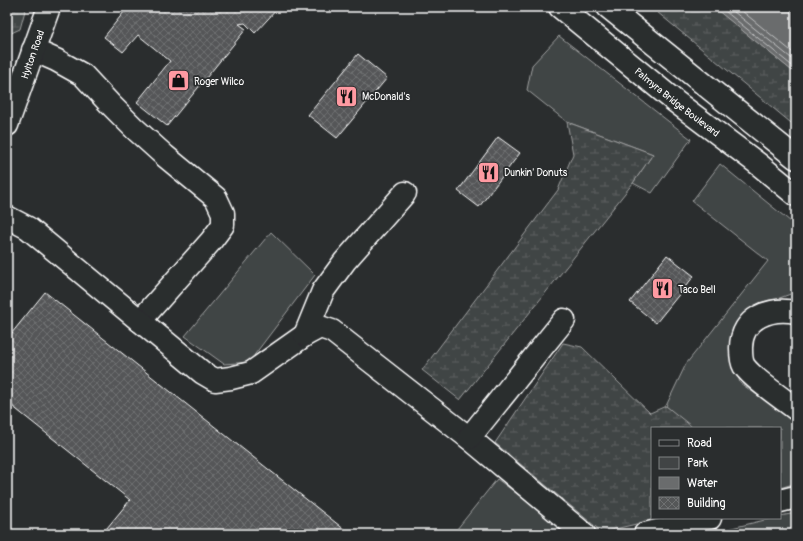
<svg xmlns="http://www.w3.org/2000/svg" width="803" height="541" font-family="Pangolin,sans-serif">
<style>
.green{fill:#414445;stroke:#a0a2a2}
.wetland{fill:url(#wetland-marsh);stroke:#a0a2a2}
.water{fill:#6a6c6d;stroke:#a6a7a7}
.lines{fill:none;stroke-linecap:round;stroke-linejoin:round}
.shore{stroke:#c3c4c5;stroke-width:1}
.building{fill:url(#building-cross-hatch);stroke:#fff}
.minor-casing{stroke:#fff;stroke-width:25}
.highway-casing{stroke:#fff;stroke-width:25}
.minor{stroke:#2a2d2e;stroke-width:22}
.highway{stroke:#2a2d2e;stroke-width:22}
.labels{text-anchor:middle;stroke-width:3.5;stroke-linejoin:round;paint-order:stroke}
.street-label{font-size:10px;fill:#fff;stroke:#2a2d2e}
.poi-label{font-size:10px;fill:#fff;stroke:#2a2d2e;text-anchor:start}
</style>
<defs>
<pattern id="wetland-marsh" width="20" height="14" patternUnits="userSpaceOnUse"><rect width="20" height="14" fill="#414445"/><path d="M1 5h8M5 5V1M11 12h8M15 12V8" fill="none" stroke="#5e6061"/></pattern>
<pattern id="building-cross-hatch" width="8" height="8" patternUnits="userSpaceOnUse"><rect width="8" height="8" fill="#555758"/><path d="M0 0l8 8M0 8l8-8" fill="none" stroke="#6e7071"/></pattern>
</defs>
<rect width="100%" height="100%" fill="#2a2d2e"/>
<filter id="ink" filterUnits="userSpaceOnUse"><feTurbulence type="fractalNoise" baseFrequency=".025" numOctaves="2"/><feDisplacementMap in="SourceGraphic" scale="8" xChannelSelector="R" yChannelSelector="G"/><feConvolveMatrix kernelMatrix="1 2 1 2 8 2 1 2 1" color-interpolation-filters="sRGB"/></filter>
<g filter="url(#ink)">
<!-- green -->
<g class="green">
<polygon points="559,36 691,139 652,193 633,183 653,154 567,122 527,90 532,65"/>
<polygon points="720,164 796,226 796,292 758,306 734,361 740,383 796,422 796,483 780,488 780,428 691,428 666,406 686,364 768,261 692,201"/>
<polygon points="271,232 315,275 249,362 224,364 185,336"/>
<polygon points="497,479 572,534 453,534"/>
<polygon points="796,513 796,534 707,534 773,518 780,518 780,516"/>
</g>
<!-- wetland -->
<g class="wetland">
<polygon points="7,7 26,7 20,29 7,35"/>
<polygon points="651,7 714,7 796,74 796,127"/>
<polygon points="567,122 653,154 633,183 460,400 422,370 558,190 573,154"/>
<polygon points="563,343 582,347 650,413 666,406 691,426 691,428 652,428 652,518 662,518 602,532 495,443"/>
</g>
<!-- water -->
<polygon class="water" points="714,7 796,7 796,74 717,10"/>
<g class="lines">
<!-- shore -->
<g class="shore">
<polyline points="720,7 796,69"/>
<polyline points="728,7 796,62"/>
<polyline points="737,7 796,55"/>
</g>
</g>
<!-- building -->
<g class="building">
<polygon points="128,7 279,7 255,33 245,23 239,24 246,29 167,126 137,102 170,61 138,35 123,52 104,37"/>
<polygon points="358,54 387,78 337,138 308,115"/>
<polygon points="498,137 520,153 479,207 458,191"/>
<polygon points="667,255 694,276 656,323 630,302"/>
<polygon points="45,292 350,534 102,534 130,500 7,402 7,339"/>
</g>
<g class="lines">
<defs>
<g id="minor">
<polyline points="33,50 56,60 83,75 110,104 134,128 165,156 216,198 223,213 223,225 211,241 140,321"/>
<path id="s1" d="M7 125 49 7"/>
<polyline points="7,217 28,228 203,373 215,380 231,378 251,373 305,335 320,327 332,331 469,438 584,534"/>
<path d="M796 312C771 307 741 317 741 348 741 353 741 361 744 366 752 378 783 399 796 409"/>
<polyline points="305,335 323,291 345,261 405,193"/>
<polyline points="469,438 564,320"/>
<polyline points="780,501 796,497"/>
<polyline points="645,534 710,518"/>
</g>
<g id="highway">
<path id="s2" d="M560 7 676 102 757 163 796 195"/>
<polyline points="608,7 796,158"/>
</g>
</defs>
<!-- minor casing -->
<use href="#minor" class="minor-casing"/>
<!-- highway casing -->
<use href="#highway" class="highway-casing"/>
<!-- minor -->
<use href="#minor" class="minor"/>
<!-- highway -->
<use href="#highway" class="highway"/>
</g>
</g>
<!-- icons -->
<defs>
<symbol id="shop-square" viewBox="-11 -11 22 22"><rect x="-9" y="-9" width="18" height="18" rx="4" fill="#ff9aa2" stroke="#2a2d2e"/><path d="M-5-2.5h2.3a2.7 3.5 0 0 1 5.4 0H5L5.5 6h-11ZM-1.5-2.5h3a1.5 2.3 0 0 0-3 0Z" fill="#111"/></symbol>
<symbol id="restaurant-square" viewBox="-11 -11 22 22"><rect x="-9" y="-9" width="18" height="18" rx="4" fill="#ff9aa2" stroke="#2a2d2e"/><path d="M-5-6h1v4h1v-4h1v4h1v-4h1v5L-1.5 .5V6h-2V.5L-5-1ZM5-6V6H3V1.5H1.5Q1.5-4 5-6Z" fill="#111"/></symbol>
</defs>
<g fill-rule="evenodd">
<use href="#shop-square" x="166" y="68" width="25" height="25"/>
<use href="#restaurant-square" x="334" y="84" width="25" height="25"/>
<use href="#restaurant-square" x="476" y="160" width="25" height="25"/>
<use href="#restaurant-square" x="650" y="276" width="25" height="25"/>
</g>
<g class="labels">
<!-- street labels -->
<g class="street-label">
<text dy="4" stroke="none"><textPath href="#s1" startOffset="75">Hylton Road</textPath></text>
<text dy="4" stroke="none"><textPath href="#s2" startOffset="151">Palmyra Bridge Boulevard</textPath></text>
</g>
<!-- poi labels -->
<g class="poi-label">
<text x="194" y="85">Roger Wilco</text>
<text x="362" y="100">McDonald's</text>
<text x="504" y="176">Dunkin' Donuts</text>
<text x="678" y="293">Taco Bell</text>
</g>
</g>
<!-- margin -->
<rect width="803" height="541" fill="none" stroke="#2a2d2e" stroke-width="24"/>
<rect x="12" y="12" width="779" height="517" fill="none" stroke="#fff" stroke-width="1.5" filter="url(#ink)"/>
<!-- legend -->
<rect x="651" y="427" width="130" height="92" fill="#2a2d2e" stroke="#7f8182"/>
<rect x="659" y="440" width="20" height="6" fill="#2a2d2e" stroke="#7f8182"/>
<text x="687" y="447" font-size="12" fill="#ffffff">Road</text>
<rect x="659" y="457" width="20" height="12" fill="#414445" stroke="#7f8182"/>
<text x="687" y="467" font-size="12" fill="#ffffff">Park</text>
<rect x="659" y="477" width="20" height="12" fill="#6a6c6d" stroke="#7f8182"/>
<text x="687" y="487" font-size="12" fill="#ffffff">Water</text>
<rect x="659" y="497" width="20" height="12" fill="url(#building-cross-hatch)" stroke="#7f8182"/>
<text x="687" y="507" font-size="12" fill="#ffffff">Building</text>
</svg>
